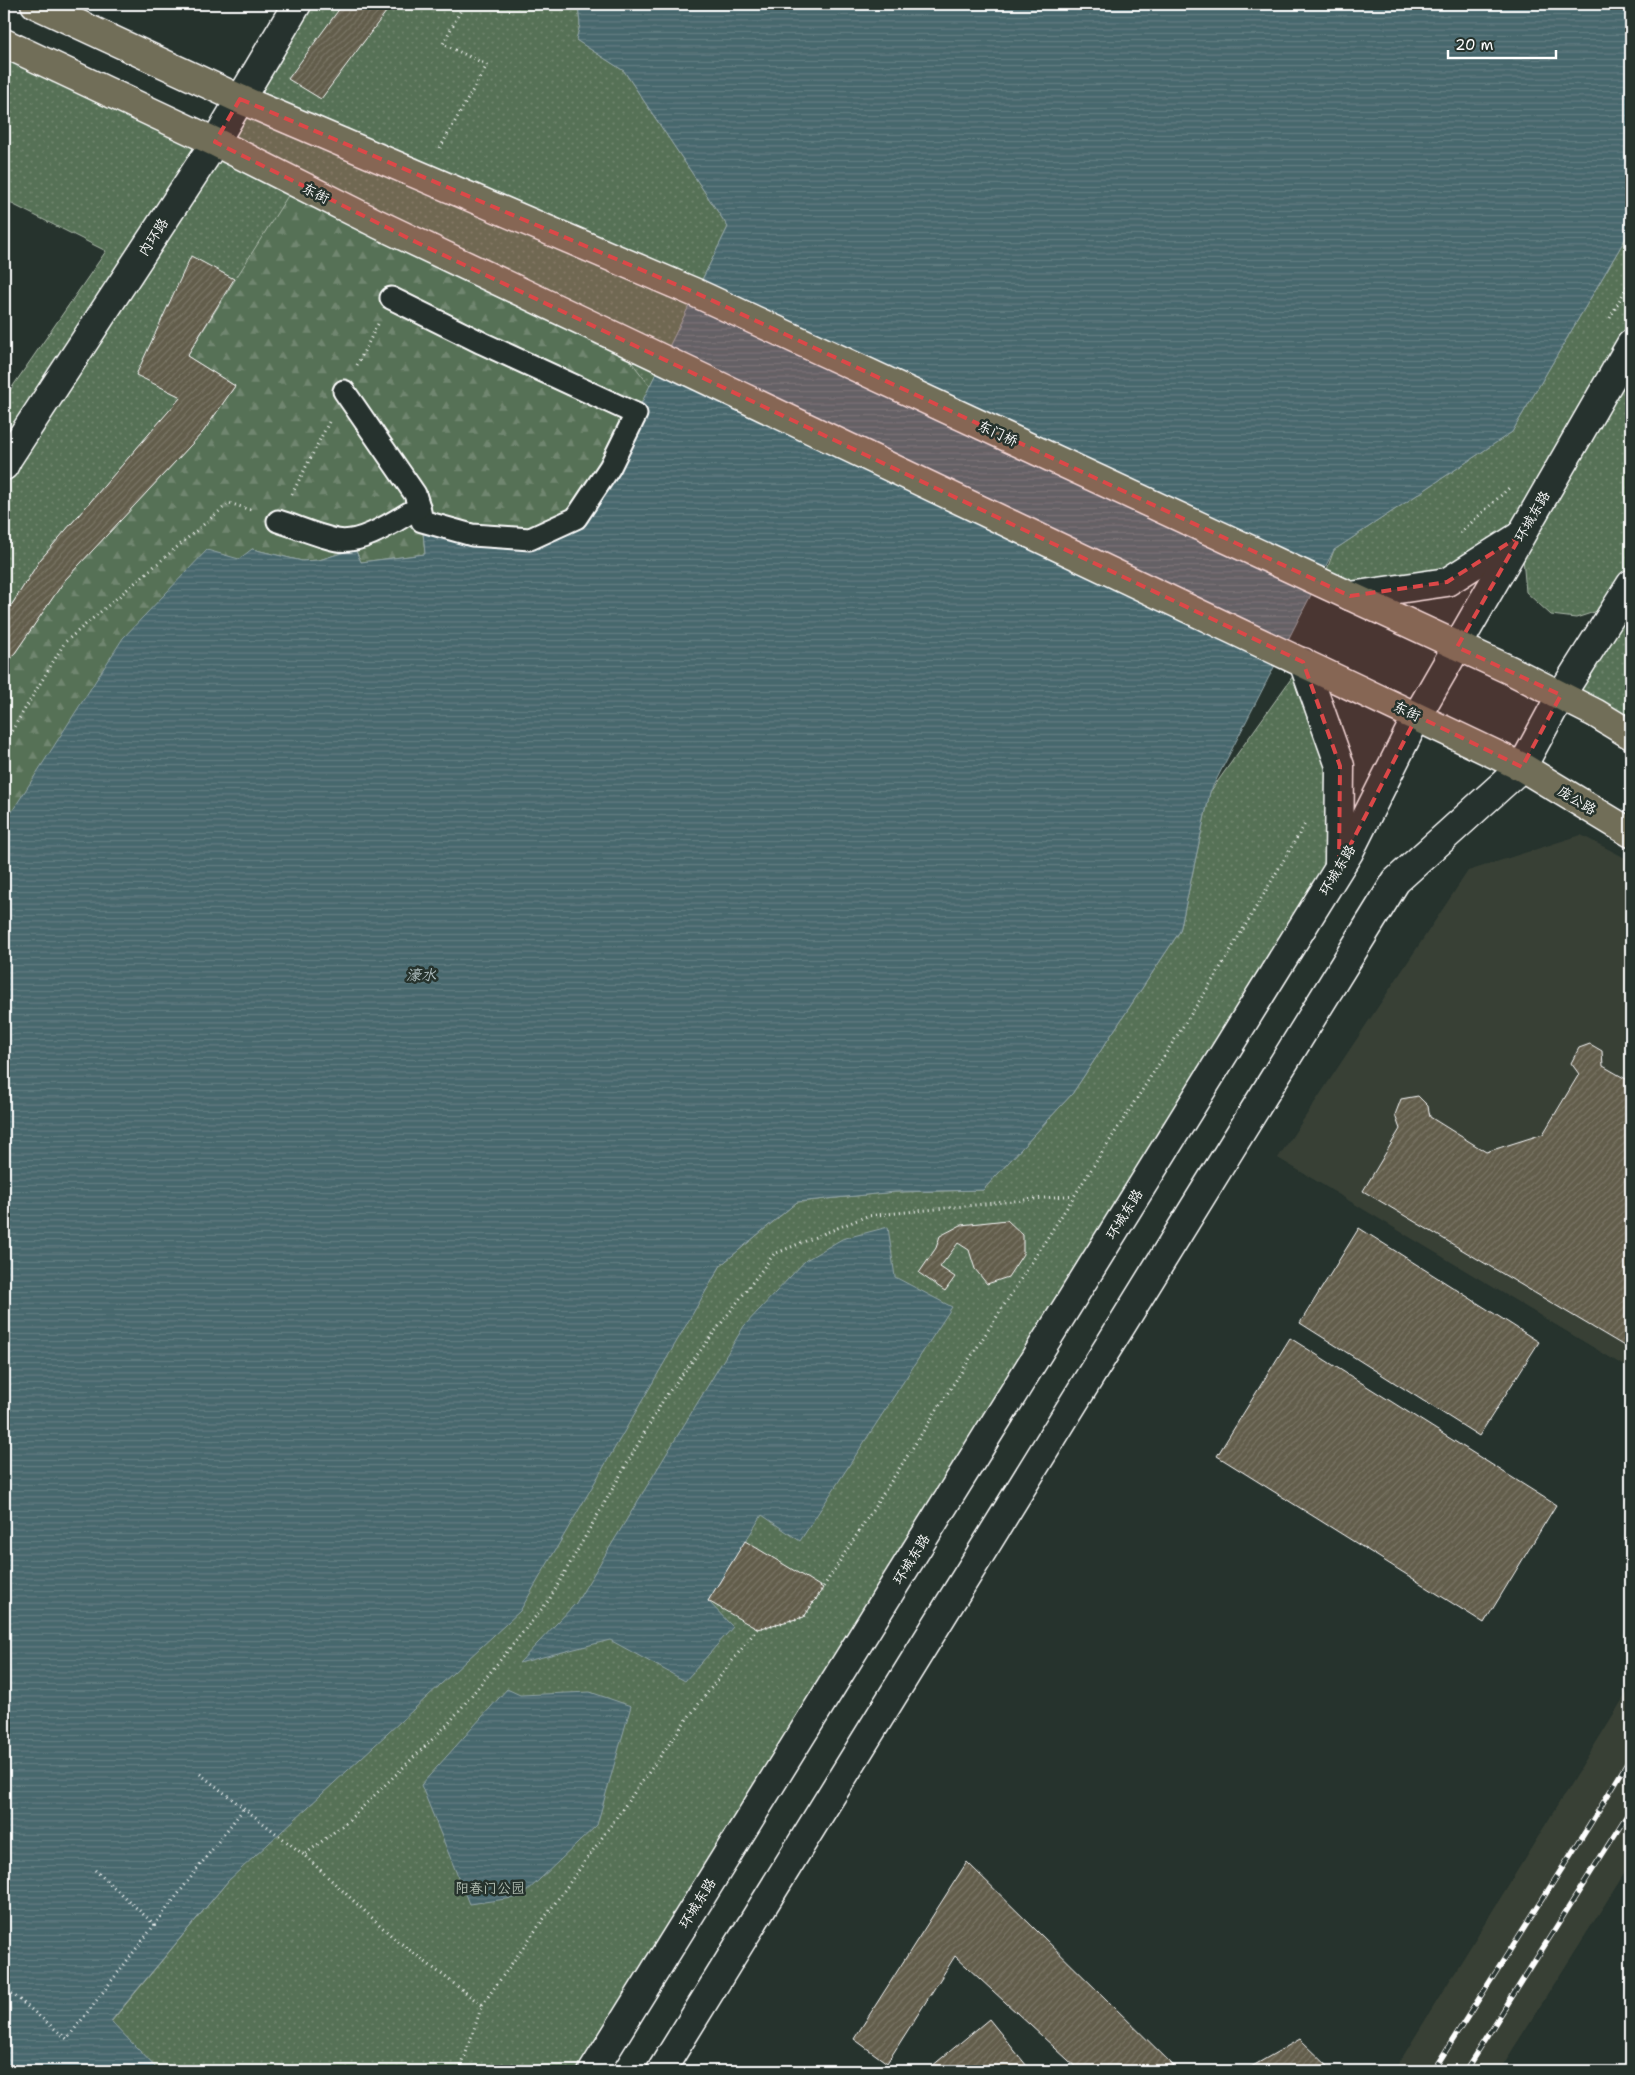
<svg xmlns="http://www.w3.org/2000/svg" width="1635" height="2075" font-family="'Shantell Sans','LXGW WenKai TC',sans-serif">
<style>
.built{fill:#384036}
.grass{fill:url(#grass-dots);stroke:#abb8aa}
.forest{fill:url(#forest-firs);stroke:#abb8aa}
.water{fill:url(#water-rules);stroke:#91a4a7}
.building{fill:url(#building-hatch);stroke:#fff}
.lines{fill:none;stroke-linecap:round;stroke-linejoin:round}
.pedestrian-casing{stroke:#fff;stroke-width:25}
.tertiary-casing{stroke:#fff;stroke-width:31}
.secondary-casing{stroke:#fff;stroke-width:31}
.primary-casing{stroke:#fff;stroke-width:31}
.path{stroke:#fff;stroke-width:3;stroke-dasharray:1 4;stroke-linecap:butt}
.pedestrian{stroke:#26332d;stroke-width:21}
.tertiary{stroke:#26332d;stroke-width:28}
.secondary{stroke:#26332d;stroke-width:28}
.primary{stroke:#716e59;stroke-width:28}
.rail-casing{stroke:#fff;stroke-width:5.5}
.rail{stroke:#26332d;stroke-width:4;stroke-dasharray:11;stroke-linecap:butt}
.marked{fill:#dc4848;fill-opacity:0.2;stroke:#dc4848;stroke-width:4;stroke-dasharray:10 6;stroke-linejoin:round}
.labels{text-anchor:middle;stroke-width:5;stroke-linejoin:round;paint-order:stroke}
.street-label{font-size:14px;fill:#fff;stroke:#26332d}
.park-label{font-size:14px;fill:#b3bfb3;stroke:#26332d}
.water-label{font-size:15px;font-style:italic;fill:#acbbbd;stroke:#26332d}
</style>
<defs>
<pattern id="grass-dots" width="8" height="8" patternUnits="userSpaceOnUse" patternTransform="scale(1.25)"><rect width="8" height="8" fill="#577156"/><path d="M2 2h.1M6 6h.1" fill="none" stroke="#70866f" stroke-width="1.8" stroke-linecap="round"/></pattern>
<pattern id="forest-firs" width="22" height="20" patternUnits="userSpaceOnUse" patternTransform="scale(1.25)"><rect width="22" height="20" fill="#577156"/><path d="M5 1l3.5 6h-7zM16 11l3.5 6h-7z" fill="#70866f"/></pattern>
<pattern id="water-rules" width="6" height="5" patternUnits="userSpaceOnUse" patternTransform="scale(1.25)"><rect width="6" height="5" fill="#47676d"/><path d="M0 2.5h6" fill="none" stroke="#637e83"/></pattern>
<pattern id="building-hatch" width="6" height="6" patternUnits="userSpaceOnUse" patternTransform="scale(1.25)"><rect width="6" height="6" fill="#625d4b"/><path d="M-1 1l2-2M0 6l6-6M5 7l2-2" fill="none" stroke="#7a7566"/></pattern>
</defs>
<rect width="100%" height="100%" fill="#26332d"/>
<filter id="ink" filterUnits="userSpaceOnUse"><feTurbulence type="fractalNoise" baseFrequency=".02" numOctaves="2"/><feDisplacementMap in="SourceGraphic" scale="10" xChannelSelector="R" yChannelSelector="G"/><feConvolveMatrix kernelMatrix="1 2 1 2 8 2 1 2 1" color-interpolation-filters="sRGB"/></filter>
<g filter="url(#ink)">
<!-- built -->
<g class="built">
<polygon points="1581,835 1631,861 1631,1370 1278,1158 1468,871"/>
<polygon points="1631,1686 1631,1863 1499,2071 1394,2071"/>
</g>
<!-- grass -->
<g class="grass">
<polygon points="297,4 578,4 580,25 576,40 624,71 728,227 610,467 4,824 4,669 65,580 203,432 235,386 187,356 136,374 181,397 40,560 4,617 4,399 106,251 4,200 4,43 214,141"/>
<polygon points="1631,229 1631,735 1561,695 1613,606 1576,618 1551,615 1526,592 1521,536 1447,582 1322,583 1334,550 1512,432"/>
<polygon points="1303,662 1340,766 1339,867 593,2071 159,2071 111,2022 677,1339 721,1265 797,1202 895,1192 983,1190 1072,1094 1180,931 1210,792"/>
</g>
<!-- forest -->
<polygon class="forest" points="296,183 608,332 650,386 610,467 576,518 530,539 422,521 425,554 361,562 355,549 319,560 302,561 252,549 4,824 4,669 65,580 203,432 235,386 187,356"/>
<!-- water -->
<g class="water">
<polygon points="578,4 1631,4 1631,229 1512,432 1334,550 1210,792 1180,931 1072,1094 983,1190 895,1192 797,1202 721,1265 520,1611 228,1881 111,2021 159,2071 4,2071 4,824 123,638 207,550 239,559 252,549 302,561 319,560 355,549 361,562 425,554 422,521 530,539 576,518 610,467 728,227 624,71 576,40 580,25"/>
<polygon points="888,1227 895,1277 952,1307 800,1541 762,1515 708,1601 733,1627 685,1681 610,1640 519,1663 576,1603 744,1326 806,1260 842,1239"/>
<polygon points="507,1689 520,1695 590,1692 631,1706 597,1825 521,1897 469,1904 421,1785"/>
</g>
<!-- building -->
<g class="building">
<polygon points="343,4 392,4 321,99 288,79"/>
<polygon points="191,256 234,279 187,356 235,386 203,432 65,580 4,669 4,617 40,560 181,397 136,375"/>
<polygon points="1590,1044 1602,1051 1603,1066 1631,1082 1631,1350 1363,1191 1400,1129 1395,1115 1401,1099 1418,1096 1428,1106 1430,1117 1486,1152 1543,1134 1579,1074 1571,1063 1579,1048"/>
<polygon points="1007,1220 1023,1235 1023,1254 1008,1277 987,1284 975,1269 969,1250 958,1243 940,1267 955,1277 945,1291 919,1273 936,1248 940,1236 961,1225"/>
<polygon points="1359,1228 1539,1342 1479,1436 1300,1323"/>
<polygon points="1290,1338 1556,1505 1484,1623 1217,1456"/>
<polygon points="745,1541 823,1588 804,1617 757,1629 708,1601"/>
<polygon points="967,1862 1179,2071 1080,2071 955,1956 887,2063 854,2039"/>
<polygon points="989,2019 1031,2071 926,2071"/>
<polygon points="1300,2039 1333,2071 1244,2071"/>
</g>
<g class="lines">
<defs>
<g id="pedestrian">
<polyline points="391,298 482,343 636,414 610,467 576,518 530,539 472,535 422,521 419,507"/>
<path d="M278 521C297 527 318 536 337 540 362 545 398 519 419 507L415 494 344 391"/>
</g>
<polyline id="tertiary" points="4,466 8,458 215,142 297,4"/>
<g id="secondary">
<polyline points="1350,596 1447,582 1518,537"/>
<polyline points="1303,662 1340,766 1339,864"/>
<polyline points="593,2071 1349,852 1417,716 1631,344"/>
<polyline points="661,2071 1396,881 1522,767 1561,695 1631,584"/>
</g>
<g id="primary">
<polyline points="35,4 240,99 696,293 1510,670 1595,713 1631,735"/>
<polyline points="4,43 215,142 378,224 1522,767 1631,833"/>
</g>
</defs>
<!-- pedestrian casing -->
<use href="#pedestrian" class="pedestrian-casing"/>
<!-- tertiary casing -->
<use href="#tertiary" class="tertiary-casing"/>
<!-- secondary casing -->
<use href="#secondary" class="secondary-casing"/>
<!-- primary casing -->
<use href="#primary" class="primary-casing"/>
<!-- path -->
<g class="path">
<polyline points="440,148 487,65 443,44 464,4"/>
<polyline points="1610,318 1631,279"/>
<polyline points="357,365 378,324"/>
<polyline points="292,494 329,422"/>
<polyline points="1460,533 1509,488"/>
<polyline points="4,744 65,642 229,503 251,510"/>
<polyline points="200,1774 304,1855"/>
<polyline points="95,1870 155,1925"/>
<polyline points="4,1987 67,2039 244,1808"/>
<polyline points="482,2005 395,1939 304,1855 347,1822 449,1723 549,1600 665,1397 774,1254 867,1216 1074,1195"/>
<polyline points="460,2071 482,2005 687,1719 757,1629 804,1617 1216,975 1305,824"/>
</g>
<!-- pedestrian -->
<use href="#pedestrian" class="pedestrian"/>
<!-- tertiary -->
<use href="#tertiary" class="tertiary"/>
<!-- secondary -->
<use href="#secondary" class="secondary"/>
<!-- primary -->
<use href="#primary" class="primary"/>
<defs>
<g id="rail">
<polyline points="1433,2071 1589,1826 1631,1757"/>
<polyline points="1465,2071 1631,1809"/>
</g>
</defs>
<!-- rail casing -->
<use href="#rail" class="rail-casing"/>
<!-- rail -->
<use href="#rail" class="rail"/>
</g>
</g>
<!-- marked area -->
<path class="marked" d="M240 99 696 293 1350 596 1447 582 1521 535 1457 647 1561 695 1522 767 1417 716 1339 867 1340 766 1303 662 418 243 215 142Z"/>
<g class="labels">
<!-- street labels -->
<g class="street-label">
<text transform="translate(316 193) rotate(27)" y="5">东街</text>
<text transform="translate(153 237) rotate(-57)" y="5">内环路</text>
<text transform="translate(998 433) rotate(25)" y="5">东门桥</text>
<text transform="translate(1532 516) rotate(-60)" y="5">环城东路</text>
<text transform="translate(1407 711) rotate(25)" y="5">东街</text>
<text transform="translate(1577 800) rotate(31)" y="5">庞公路</text>
<text transform="translate(1337 870) rotate(-59)" y="5">环城东路</text>
<text transform="translate(1124 1214) rotate(-58)" y="5">环城东路</text>
<text transform="translate(911 1559) rotate(-58)" y="5">环城东路</text>
<text transform="translate(697 1903) rotate(-58)" y="5">环城东路</text>
</g>
<!-- park labels -->
<g class="park-label">
<text x="490" y="1893">阳春门公园</text>
</g>
<!-- water labels -->
<g class="water-label">
<text x="421" y="980">濠水</text>
</g>
</g>
<!-- margin -->
<rect width="1635" height="2075" fill="none" stroke="#26332d" stroke-width="20"/>
<rect x="10" y="10" width="1615" height="2055" fill="none" stroke="#fff" stroke-width="2" filter="url(#ink)"/>
<!-- scale -->
<path d="M1448 50v8h108v-8" fill="none" stroke="#ffffff" stroke-width="2.5"/>
<text x="1455" y="50" font-size="15" fill="#ffffff" stroke="#26332d" stroke-width="4" paint-order="stroke">20 m</text>
</svg>
